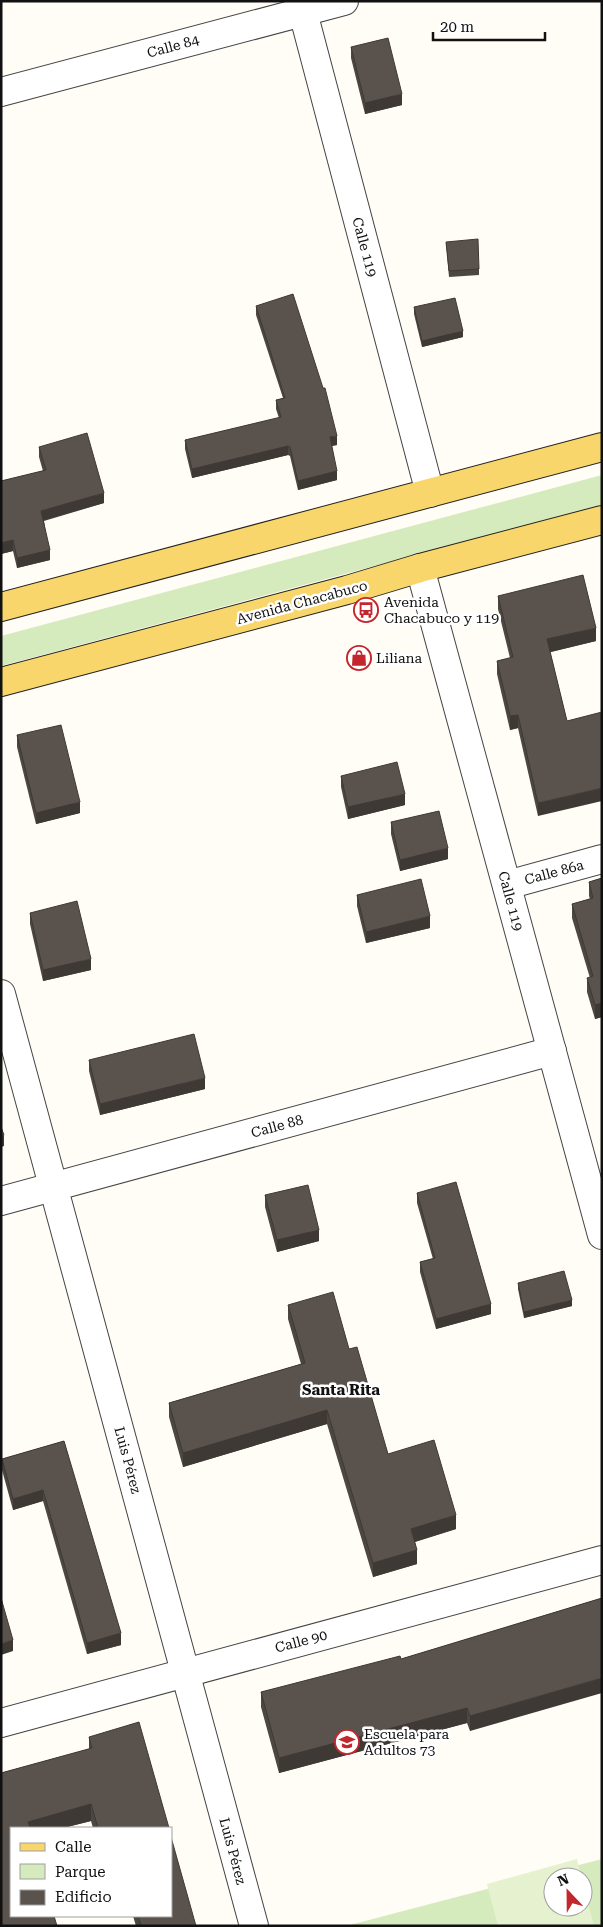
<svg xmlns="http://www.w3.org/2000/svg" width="603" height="1927" font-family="'Roboto Serif',serif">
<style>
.green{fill:#d5ebbd;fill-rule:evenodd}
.pitch{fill:#e6f2cf}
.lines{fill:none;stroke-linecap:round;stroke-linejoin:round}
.street-casing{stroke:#444;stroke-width:30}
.primary-casing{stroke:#222;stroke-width:30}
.street{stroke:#fff;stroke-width:28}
.primary{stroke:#f9d66b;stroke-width:28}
.wall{fill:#4d4742}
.shaded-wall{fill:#3f3936}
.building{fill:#5a524d;stroke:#3f3936}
.labels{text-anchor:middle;stroke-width:5;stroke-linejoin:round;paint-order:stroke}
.street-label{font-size:14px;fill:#111;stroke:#fff}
.poi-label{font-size:14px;fill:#111;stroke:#fff;text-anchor:start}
.neighbourhood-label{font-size:15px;font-weight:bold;fill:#111;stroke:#fff}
</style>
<rect width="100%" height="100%" fill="#fffdf5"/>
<!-- green -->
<g class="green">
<polygon points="602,475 602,505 1,666 1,636"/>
<path d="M602 1859V1926H346ZM553 1877H583V1907H553Z"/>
</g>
<!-- pitch -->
<polygon class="pitch" points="577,1859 581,1877 553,1877 553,1907 583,1907 583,1884 594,1926 498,1926 487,1884"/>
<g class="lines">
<defs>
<g id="street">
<polyline points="300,1 430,493"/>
<polyline points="1,92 344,1"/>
<polyline points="420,568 602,1235"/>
<polyline points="507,885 602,859"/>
<polyline points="1,994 254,1926"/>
<polyline points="1,1201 552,1051"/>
<polyline points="1,1723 602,1560"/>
</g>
<g id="primary">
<polyline points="1,607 602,447"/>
<polyline points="1,682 347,590 420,568 602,520"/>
</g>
</defs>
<!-- street casing -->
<use href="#street" class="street-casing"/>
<!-- primary casing -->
<use href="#primary" class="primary-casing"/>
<!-- street -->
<use href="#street" class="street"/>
<!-- primary -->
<use href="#primary" class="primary"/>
</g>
<!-- wall -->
<g class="wall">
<polygon points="351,47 402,105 365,114 351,58"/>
<polygon points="446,242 479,269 479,275 449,277"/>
<polygon points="256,306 337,445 332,446 337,480 298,490 290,456 288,455 192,478 185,449 185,440 279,418 276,409 276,400 283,398 256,315"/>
<polygon points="414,307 463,337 422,347 414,314"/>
<polygon points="39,447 104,503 44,521 50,560 17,568 13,551 1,554 1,481 43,471 39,457"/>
<polygon points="498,596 596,641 550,652 567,721 538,816 518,728 510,730 497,674 497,661 510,658 498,609"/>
<polygon points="17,735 80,813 36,824 17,747"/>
<polygon points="341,776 405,805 348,819 341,787"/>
<polygon points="391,822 448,859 400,871 391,834"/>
<polygon points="602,878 602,1017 595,1019 587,992 587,978 590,978 572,918 572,904 590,899 589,896 589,882"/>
<polygon points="357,895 430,928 366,943 357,906"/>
<polygon points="30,913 91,970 43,981 30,924"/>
<polygon points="89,1060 205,1089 100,1115 89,1071"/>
<polygon points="417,1193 491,1314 436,1329 420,1272 420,1262 433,1259 417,1203"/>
<polygon points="265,1195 319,1241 277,1252 265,1207"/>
<polygon points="518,1283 572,1306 524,1318 518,1289"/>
<polygon points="288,1305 349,1349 388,1454 456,1529 415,1542 417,1564 373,1577 327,1424 183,1467 169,1417 169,1403 301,1364 288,1319"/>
<polygon points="64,1441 121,1645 87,1654 43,1501 13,1510 2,1470 2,1459"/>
<polygon points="602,1598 470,1731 467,1723 279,1773 261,1707 261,1692 401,1659"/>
<polygon points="89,1737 169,1828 93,1828 91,1821 63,1828 11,1828 1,1773 89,1749"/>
<polygon points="133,1916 171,1916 196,1926 136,1926"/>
</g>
<!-- shaded-wall -->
<g class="shaded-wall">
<polygon points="402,94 402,105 365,114 365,103"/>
<polygon points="463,331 463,337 422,347 422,341"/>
<polygon points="337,436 337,445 330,446 330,437"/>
<polygon points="288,446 288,455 192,478 192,469"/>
<polygon points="337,471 337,480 298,490 298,481"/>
<polygon points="104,493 104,503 41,521 41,511"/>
<polygon points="13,540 13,551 1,554 1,543"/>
<polygon points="50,550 50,560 17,568 17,558"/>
<polygon points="596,628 596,641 547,653 547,639"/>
<polygon points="518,715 518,728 510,730 510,716"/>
<polygon points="602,788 602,801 538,816 538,803"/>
<polygon points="405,794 405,805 348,819 348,807"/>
<polygon points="80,802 80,813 36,824 36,813"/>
<polygon points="448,848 448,859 400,871 400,860"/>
<polygon points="430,916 430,928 366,943 366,932"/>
<polygon points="91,959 91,970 43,981 43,970"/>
<polygon points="602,1003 602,1017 595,1019 595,1005"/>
<polygon points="205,1078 205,1089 100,1115 100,1104"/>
<polygon points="4,1135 4,1146 1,1147 1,1136"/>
<polygon points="319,1230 319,1241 277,1252 277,1240"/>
<polygon points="572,1300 572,1306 524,1318 524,1312"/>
<polygon points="491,1304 491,1314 436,1329 436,1319"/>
<polygon points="327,1410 327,1424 183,1467 183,1453"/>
<polygon points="43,1490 43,1501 13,1510 13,1499"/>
<polygon points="456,1515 456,1529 411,1543 411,1529"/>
<polygon points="417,1550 417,1564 373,1577 373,1563"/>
<polygon points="121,1633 121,1645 87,1654 87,1643"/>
<polygon points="13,1640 13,1651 1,1655 1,1644"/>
<polygon points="602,1678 602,1693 470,1731 470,1716"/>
<polygon points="467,1708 467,1723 279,1773 279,1758"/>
<polygon points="91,1804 91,1821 63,1828 28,1828 28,1822"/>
</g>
<!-- building -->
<g class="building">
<polygon points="388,38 402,94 365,103 351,47"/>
<polygon points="478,239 479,269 449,271 446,242"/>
<polygon points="293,294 323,388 325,388 337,436 330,437 337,471 298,481 290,447 288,446 192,469 185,440 281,417 276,400 285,398 256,306"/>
<polygon points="455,298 463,331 422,341 414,307"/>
<polygon points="87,433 104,493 41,511 50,550 17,558 13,540 1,543 1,481 46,470 39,447"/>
<polygon points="583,575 596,628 547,639 567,721 602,712 602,788 538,803 518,715 510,716 497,661 513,657 498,596"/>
<polygon points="61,725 80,802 36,813 17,735"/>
<polygon points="397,762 405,794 348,807 341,776"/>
<polygon points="439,811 448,848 400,860 391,822"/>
<polygon points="602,878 602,1003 595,1005 587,978 593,976 572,904 593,898 589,882"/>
<polygon points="421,879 430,916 366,932 357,895"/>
<polygon points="77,901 91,959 43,970 30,913"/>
<polygon points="194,1034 205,1078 100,1104 89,1060"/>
<polygon points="1,1127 4,1135 1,1136"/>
<polygon points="456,1182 491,1304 436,1319 420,1262 435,1258 417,1193"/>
<polygon points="308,1185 319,1230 277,1240 265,1195"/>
<polygon points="564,1271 572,1300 524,1312 518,1283"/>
<polygon points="333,1292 349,1349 357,1347 388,1454 434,1440 456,1515 411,1529 417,1550 373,1563 327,1410 183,1453 169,1403 305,1363 288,1305"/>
<polygon points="64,1441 121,1633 87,1643 43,1490 13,1499 2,1459"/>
<polygon points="1,1598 13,1640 1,1644"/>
<polygon points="602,1598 602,1678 470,1716 467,1708 279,1758 261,1692 400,1656 401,1659"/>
<polygon points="139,1722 169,1828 98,1828 91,1804 28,1822 30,1828 11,1828 11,1916 54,1916 57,1926 1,1926 1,1773 92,1748 89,1737"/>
<polygon points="171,1837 196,1926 141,1926 138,1916 171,1916"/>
</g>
<!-- icons -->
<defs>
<symbol id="bus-ring" viewBox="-11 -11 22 22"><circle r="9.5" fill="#fff" stroke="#c4262e" stroke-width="1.5"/><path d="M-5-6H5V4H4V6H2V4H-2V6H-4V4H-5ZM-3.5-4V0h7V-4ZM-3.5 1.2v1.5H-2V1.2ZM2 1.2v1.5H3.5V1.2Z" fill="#c4262e"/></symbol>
<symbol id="shop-ring" viewBox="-11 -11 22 22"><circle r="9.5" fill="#fff" stroke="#c4262e" stroke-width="1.5"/><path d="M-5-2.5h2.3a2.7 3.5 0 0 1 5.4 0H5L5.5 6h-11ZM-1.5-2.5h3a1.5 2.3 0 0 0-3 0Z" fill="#c4262e"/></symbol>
<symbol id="school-ring" viewBox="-11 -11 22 22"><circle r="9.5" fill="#fff" stroke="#c4262e" stroke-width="1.5"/><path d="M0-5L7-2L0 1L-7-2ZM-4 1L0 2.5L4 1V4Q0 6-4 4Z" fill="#c4262e"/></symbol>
</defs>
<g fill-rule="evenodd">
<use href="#bus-ring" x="352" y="596" width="28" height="28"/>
<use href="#shop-ring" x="345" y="644" width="28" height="28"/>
<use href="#school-ring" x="333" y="1728" width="28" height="28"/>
</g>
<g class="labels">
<!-- street labels -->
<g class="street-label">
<text transform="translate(173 46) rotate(-15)" y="5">Calle 84</text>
<text transform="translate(365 247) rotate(75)" y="5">Calle 119</text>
<text transform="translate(302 602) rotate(-15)" y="5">Avenida Chacabuco</text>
<text transform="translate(554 872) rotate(-15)" y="5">Calle 86a</text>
<text transform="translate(511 901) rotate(75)" y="5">Calle 119</text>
<text transform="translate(277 1126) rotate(-15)" y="5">Calle 88</text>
<text transform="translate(128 1460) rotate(75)" y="5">Luis Pérez</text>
<text transform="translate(301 1641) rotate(-15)" y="5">Calle 90</text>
<text transform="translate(233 1851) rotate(75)" y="5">Luis Pérez</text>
</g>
<!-- poi labels -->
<g class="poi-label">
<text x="384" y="607">Avenida<tspan x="384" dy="16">Chacabuco y 119</tspan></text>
<text x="376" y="663">Liliana</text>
<text x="364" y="1739">Escuela para<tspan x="364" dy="16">Adultos 73</tspan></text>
</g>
<!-- neighbourhood labels -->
<g class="neighbourhood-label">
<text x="341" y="1395">Santa Rita</text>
</g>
</g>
<!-- border -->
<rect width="603" height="1927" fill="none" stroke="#111111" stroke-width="5"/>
<!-- legend -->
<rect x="10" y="1827" width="162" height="90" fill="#ffffff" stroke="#a0a0a0"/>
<rect x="20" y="1843" width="25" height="8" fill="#f9d66b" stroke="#a0a0a0"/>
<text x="55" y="1852" font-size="15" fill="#111111">Calle</text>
<rect x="20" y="1864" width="25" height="15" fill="#d5ebbd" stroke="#a0a0a0"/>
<text x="55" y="1877" font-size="15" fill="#111111">Parque</text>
<rect x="20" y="1890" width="25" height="15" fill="#5a524d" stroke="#a0a0a0"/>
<text x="55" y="1902" font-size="15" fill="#111111">Edificio</text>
<!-- north arrow -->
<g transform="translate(568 1892) rotate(338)"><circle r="24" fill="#ffffff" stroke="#a0a0a0"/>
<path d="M0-4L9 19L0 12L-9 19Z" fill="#c4262e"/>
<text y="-8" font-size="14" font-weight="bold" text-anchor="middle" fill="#111111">N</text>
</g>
<!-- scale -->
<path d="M433 32v8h112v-8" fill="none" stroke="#111111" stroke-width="2.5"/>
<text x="440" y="32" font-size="15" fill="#111111" stroke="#ffffff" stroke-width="4" paint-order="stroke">20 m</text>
</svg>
